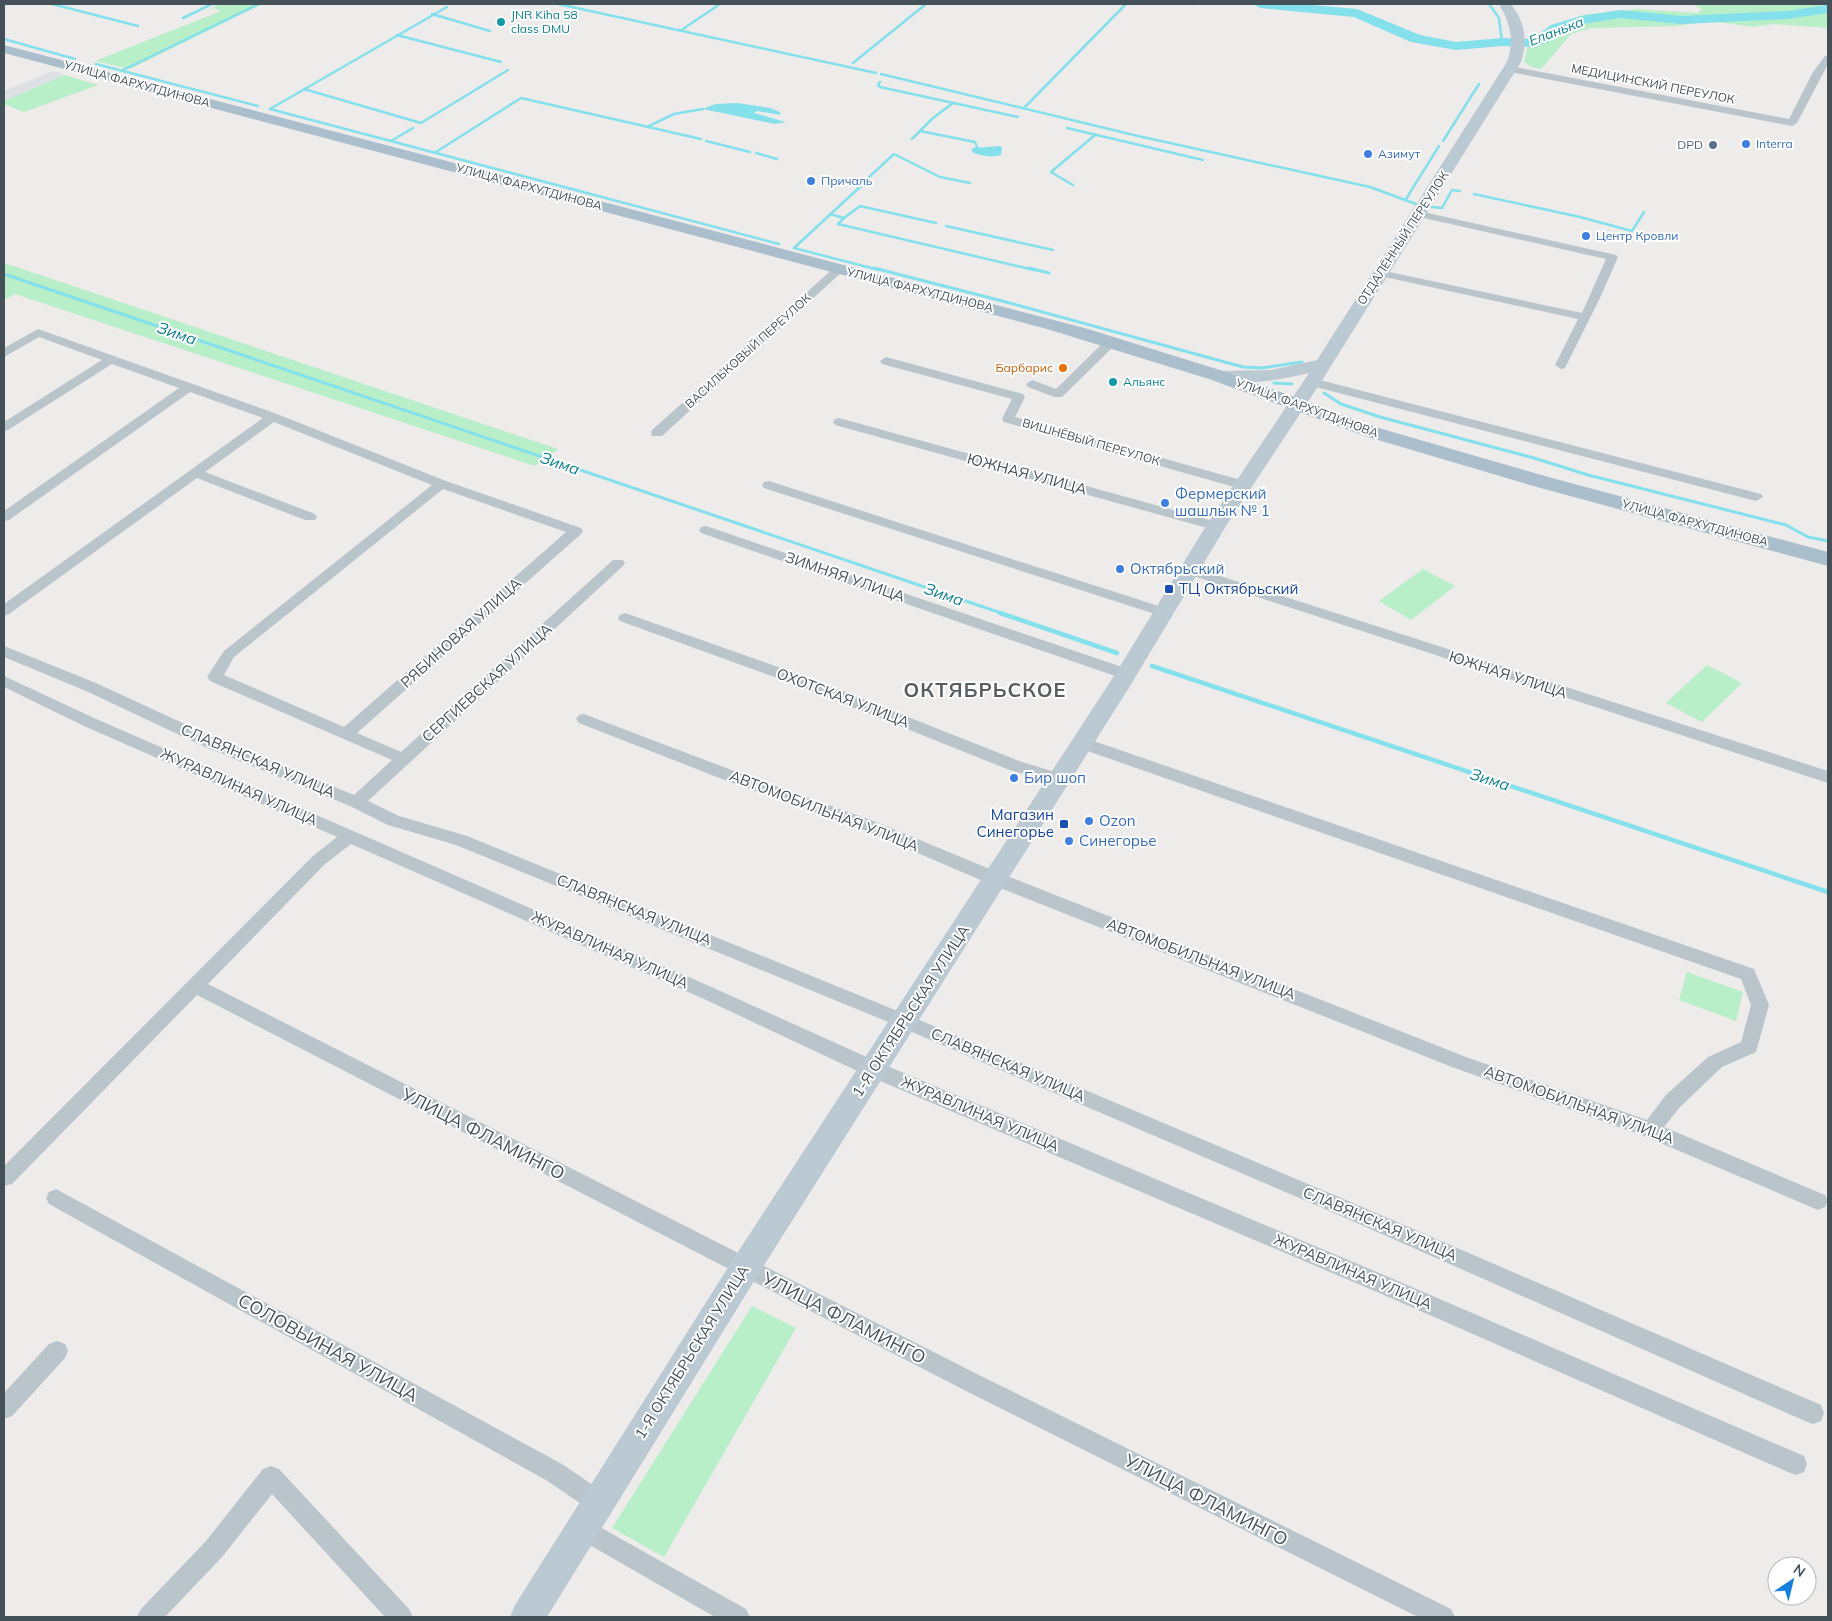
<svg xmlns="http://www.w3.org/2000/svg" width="1832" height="1621" font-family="Mulish,sans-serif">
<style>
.airport{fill:#dde0e4}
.green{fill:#b8eec8}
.water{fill:#84e0eb}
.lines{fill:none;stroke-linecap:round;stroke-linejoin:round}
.stream-far2{stroke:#84e0eb;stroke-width:2.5}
.stream-far1{stroke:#84e0eb;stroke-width:3}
.stream{stroke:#84e0eb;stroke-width:4.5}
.river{fill:#84e0eb;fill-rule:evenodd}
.street{fill:#b9c5cb;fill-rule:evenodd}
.secondary{fill:#bbc9d3;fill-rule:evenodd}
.primary{fill:#aabecb;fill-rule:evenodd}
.culture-dot{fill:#0f9aa8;stroke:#fff;stroke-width:2}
.shop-dot{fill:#3f7fe0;stroke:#fff;stroke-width:2}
.service-dot{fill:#5c6f8a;stroke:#fff;stroke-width:2}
.food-dot{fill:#e8710a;stroke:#fff;stroke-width:2}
.transit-dot{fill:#1a4fb4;stroke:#fff;stroke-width:2}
.labels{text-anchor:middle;stroke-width:4;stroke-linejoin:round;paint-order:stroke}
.far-culture-label{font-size:12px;fill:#0d838f;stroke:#fff;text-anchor:start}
.far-street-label{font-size:12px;fill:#445159;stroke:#fff}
.far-shop-label{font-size:12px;fill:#366cbe;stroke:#fff;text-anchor:start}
.far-service-label{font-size:12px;fill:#4e5e75;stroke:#fff;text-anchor:end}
.far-food-label{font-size:12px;fill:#c56008;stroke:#fff;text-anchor:end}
.far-water-label{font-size:14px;font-style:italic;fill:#0c7f8e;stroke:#fff}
.street-label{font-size:15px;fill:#445159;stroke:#fff}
.shop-label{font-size:15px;fill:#366cbe;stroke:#fff;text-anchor:start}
.transit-label{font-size:15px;fill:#164399;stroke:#fff;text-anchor:start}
.water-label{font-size:16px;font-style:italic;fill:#0c7f8e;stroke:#fff}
.near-street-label{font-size:18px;fill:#445159;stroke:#fff}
.district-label{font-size:20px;font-weight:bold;letter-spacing:1px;fill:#585d60;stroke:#fff}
</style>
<rect width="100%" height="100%" fill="#eeebeb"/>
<!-- airport -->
<polygon class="airport" points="53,71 65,75 4,101 4,91"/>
<!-- green -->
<g class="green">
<polygon points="219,4 262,4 130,69 95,61 221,11 214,8 205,12"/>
<polygon points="1692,4 1828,4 1828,28 1774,24 1754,27 1710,21 1677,26 1591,28 1571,34 1541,69 1534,68 1524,62 1530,38 1553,25 1587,14 1614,13 1635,9 1698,13 1702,9"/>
<polygon points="65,75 98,85 24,112 4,104 4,101"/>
<polygon points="4,263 558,449 535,466 15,294 4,300"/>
<polygon points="1423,569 1455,586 1411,620 1379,601"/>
<polygon points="1707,665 1742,683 1702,722 1666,703"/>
<polygon points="1687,972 1743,992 1736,1021 1679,1000"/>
<polygon points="752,1306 796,1328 664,1557 612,1528"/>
</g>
<!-- water -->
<g class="water">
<polygon points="737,103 770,108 780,112 780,115 757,111 754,113 786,122 775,124 703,109 715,104"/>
<path d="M1000 146 1002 148 1001 155C992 158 980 156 972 152V148Z"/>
</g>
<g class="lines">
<!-- stream-far2 -->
<g class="stream-far2">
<polyline points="52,4 138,26"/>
<polyline points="558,4 876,73"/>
<polyline points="1193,4 1196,4"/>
<polyline points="1489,4 1499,18 1502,42"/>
<polyline points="432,14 490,31"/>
<polyline points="183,18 212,4"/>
<polyline points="680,31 720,4"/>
<polyline points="397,35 501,62"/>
<polyline points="4,39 75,59"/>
<polyline points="853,63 926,4"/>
<polyline points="96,64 258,106"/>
<polyline points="123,70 259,4"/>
<polyline points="881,74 1138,136 1370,187 1416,204"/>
<polyline points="880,82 878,85 880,87 1018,117"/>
<polyline points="304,89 421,123 508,70"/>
<polyline points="1024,108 1126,4"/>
<polyline points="270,109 779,244"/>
<polyline points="270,109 447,7"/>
<polyline points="649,126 674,114 703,109"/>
<polyline points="1067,128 1203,160"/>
<polyline points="920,131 975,142 977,147"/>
<polyline points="912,139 933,118 953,103"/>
<polyline points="391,141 413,128"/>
<polyline points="706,141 750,152"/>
<polyline points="1443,141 1479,84"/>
<polyline points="436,152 521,98 701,139"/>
<polyline points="756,153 777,159"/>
<polyline points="867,179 894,154 940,177 970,183"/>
<polyline points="1073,185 1051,172 1095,135"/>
<polyline points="1474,194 1580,217 1632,231 1644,212"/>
<polyline points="1406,199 1439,146"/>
<polyline points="1432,207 1442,208 1452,190 1460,191"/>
<polyline points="830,214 844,218 838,224 1034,270"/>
<polyline points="844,218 860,206 936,223"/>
<polyline points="946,226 1053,250"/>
<polyline points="794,248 879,270"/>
<polyline points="794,248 862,185"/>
</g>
<!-- stream-far1 -->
<g class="stream-far1">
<polyline points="874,268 1006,302 1243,367 1262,368 1302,362"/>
<polyline points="1029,268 1049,273"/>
<polyline points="4,274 1004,614"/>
<polyline points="1274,383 1292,384"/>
<polyline points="1324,393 1341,404 1380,417 1534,458 1588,475 1786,525 1808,537 1828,541"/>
</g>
<!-- stream -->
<g class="stream">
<polyline points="1000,613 1117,653"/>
<polyline points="1152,666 1828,892"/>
</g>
<!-- river -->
<polygon class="river" points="1253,4 1301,4 1357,9 1420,35 1456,42 1502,38 1532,39 1551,25 1581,16 1620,10 1682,16 1787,11 1828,5 1828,13 1787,19 1682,24 1620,18 1583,24 1561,31 1548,42 1534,47 1502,46 1456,50 1411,42 1354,17 1260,8"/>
<!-- street -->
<g class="street">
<polygon points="1828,55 1828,64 1797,123 1792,126 1510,72 1505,69 1510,66 1789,119 1813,72 1825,56"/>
<polygon points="1419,211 1616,255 1618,257 1600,298 1565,368 1561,369 1555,365 1578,319 1380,276 1374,273 1380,270 1582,313 1606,259 1415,216 1414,214 1415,212"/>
<polygon points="839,266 843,267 845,269 843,271 662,436 652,436 651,433 652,430 835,267"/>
<path d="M38 329 277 414 446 481 581 528 583 531 581 534 357 733 401 752 613 560H623L625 563 623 566 368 801 399 816 467 836 910 1016 1346 1200 1821 1405 1824 1413 1821 1421 1813 1424 1805 1421 1332 1212 898 1026 456 845 388 825 350 806 203 746 86 691 4 657V646L96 683 215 738 354 795 392 760 210 681 207 677 224 651 432 485 274 422 205 472 315 514 317 517 315 520H305L197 478 9 614 4 616V604L263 418 190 392 9 520 4 521V511L179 388 112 364 8 430 4 431V422L102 360 39 337 4 357V348ZM443 489 566 532 344 727 224 675 234 657Z"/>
<polygon points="1112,337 1118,341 1116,344 1062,397 1054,397 1028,387 1026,384 1032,380 1056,389 1108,338"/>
<polygon points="886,357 1023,394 1025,397 1015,417 1248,482 1250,485 1243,489 1238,488 1004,422 1002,419 1012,399 882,364 880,361"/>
<polygon points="1312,378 1761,494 1763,497 1756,501 1308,385 1306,382 1308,379"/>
<polygon points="839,418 1221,523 1223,526 1216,530 1211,529 835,425 833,422 835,419"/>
<polygon points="769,481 1168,609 1170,612 1168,615 1158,615 764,488 762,485 764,482"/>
<polygon points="706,526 1131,670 1133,674 1131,678 1121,678 701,533 699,530 701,527"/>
<polygon points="1189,566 1828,771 1828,783 1184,573 1182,570 1184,567"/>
<polygon points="625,613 812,679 1019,761 1065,775 1067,779 1065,783 1059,785 1007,769 802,687 620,621 618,618 620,615"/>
<polygon points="4,676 94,718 716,989 880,1063 1391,1278 1804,1456 1807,1464 1804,1472 1796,1475 1788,1472 1377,1292 866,1075 704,999 351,844 325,864 208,984 981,1376 1451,1609 1455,1617 1418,1617 966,1391 197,995 12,1184 4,1186 4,1166 313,856 337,837 84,726 4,687"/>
<polygon points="584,714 734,771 876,822 1002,874 1466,1057 1647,1120 1666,1095 1708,1057 1741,1042 1751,1005 1741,979 1076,747 1074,743 1076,739 1082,738 1088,739 1754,969 1769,1005 1756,1052 1722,1067 1680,1107 1664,1127 1825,1195 1828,1201 1825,1207 1818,1210 1644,1136 1452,1067 990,884 864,830 722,779 579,723 576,719 579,715"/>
<polygon points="56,1189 562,1464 606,1494 609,1502 606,1510 598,1513 590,1510 546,1480 49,1204 46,1198 49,1192"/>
<polygon points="57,1341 65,1344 68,1351 65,1358 12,1416 4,1419 4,1393 49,1344"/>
<polygon points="271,1466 279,1469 409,1609 413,1617 385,1617 272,1494 222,1557 165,1617 137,1617 141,1609 206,1541 263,1469"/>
<polygon points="582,1517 746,1609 750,1617 715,1617 574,1536 571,1528 574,1520"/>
</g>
<!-- secondary -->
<path class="secondary" d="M1499 4H1511C1525 22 1528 41 1521 62L1321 382 1226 526 1130 686 756 1278 547 1617H510L515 1605 734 1258 1114 676 1206 526 1309 373C1279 380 1243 387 1213 380L1210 376 1213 372 1219 371 1271 370 1317 360 1507 62C1515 40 1510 23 1499 4Z"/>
<!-- primary -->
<polygon class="primary" points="4,45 1088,329 1223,371 1382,429 1552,478 1828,552 1828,566 1537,487 1368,437 1209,379 1047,329 4,53"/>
</g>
<!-- markers -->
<g class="culture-dot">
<circle cx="501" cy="22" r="5"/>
<circle cx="1113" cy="382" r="5"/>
</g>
<g class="shop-dot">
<circle cx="1746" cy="144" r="5"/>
<circle cx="1368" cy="154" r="5"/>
<circle cx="811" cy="181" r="5"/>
<circle cx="1586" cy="236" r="5"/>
<circle cx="1165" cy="503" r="5"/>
<circle cx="1120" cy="569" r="5"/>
<circle cx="1014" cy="778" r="5"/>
<circle cx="1089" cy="821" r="5"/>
<circle cx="1069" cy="841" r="5"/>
</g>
<circle class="service-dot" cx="1713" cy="145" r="5"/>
<circle class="food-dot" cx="1063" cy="368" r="5"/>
<g class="transit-dot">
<rect x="1164" y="584" width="10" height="10" rx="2.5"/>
<rect x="1059" y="819" width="10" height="10" rx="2.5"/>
</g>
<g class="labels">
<!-- far-culture labels -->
<g class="far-culture-label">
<text x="511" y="19">JNR Kiha 58<tspan x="511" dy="14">class DMU</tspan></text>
<text x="1123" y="386">Альянс</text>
</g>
<!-- far-street labels -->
<g class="far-street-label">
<text transform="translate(137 84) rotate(15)" y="4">УЛИЦА ФАРХУТДИНОВА</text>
<text transform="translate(1653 84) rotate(11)" y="4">МЕДИЦИНСКИЙ ПЕРЕУЛОК</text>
<text transform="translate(529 187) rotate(15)" y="4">УЛИЦА ФАРХУТДИНОВА</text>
<text transform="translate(1403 238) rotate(-57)" y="4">ОТДАЛЁННЫЙ ПЕРЕУЛОК</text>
<text transform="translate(920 290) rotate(14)" y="4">УЛИЦА ФАРХУТДИНОВА</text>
<text transform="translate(748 351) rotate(-42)" y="4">ВАСИЛЬКОВЫЙ ПЕРЕУЛОК</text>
<text transform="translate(1307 408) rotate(20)" y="4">УЛИЦА ФАРХУТДИНОВА</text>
<text transform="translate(1091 442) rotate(16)" y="4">ВИШНЁВЫЙ ПЕРЕУЛОК</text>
<text transform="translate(1695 523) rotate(15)" y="4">УЛИЦА ФАРХУТДИНОВА</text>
</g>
<!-- far-shop labels -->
<g class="far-shop-label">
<text x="1756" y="148">Interra</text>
<text x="1378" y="158">Азимут</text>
<text x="821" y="185">Причаль</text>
<text x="1596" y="240">Центр Кровли</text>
</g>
<!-- far-service labels -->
<g class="far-service-label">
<text x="1703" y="149">DPD</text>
</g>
<!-- far-food labels -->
<g class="far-food-label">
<text x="1053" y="372">Барбарис</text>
</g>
<!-- far-water labels -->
<g class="far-water-label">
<text transform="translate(1556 31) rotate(-21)" y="5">Еланька</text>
</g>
<!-- street labels -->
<g class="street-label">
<text transform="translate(1027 474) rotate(15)" y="5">ЮЖНАЯ УЛИЦА</text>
<text transform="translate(845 577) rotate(19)" y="5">ЗИМНЯЯ УЛИЦА</text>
<text transform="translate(461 633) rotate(-42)" y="5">РЯБИНОВАЯ УЛИЦА</text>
<text transform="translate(1508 675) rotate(18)" y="5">ЮЖНАЯ УЛИЦА</text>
<text transform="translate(487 683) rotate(-42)" y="5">СЕРГИЕВСКАЯ УЛИЦА</text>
<text transform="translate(843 698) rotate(21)" y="5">ОХОТСКАЯ УЛИЦА</text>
<text transform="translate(258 761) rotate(23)" y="5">СЛАВЯНСКАЯ УЛИЦА</text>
<text transform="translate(239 787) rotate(24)" y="5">ЖУРАВЛИНАЯ УЛИЦА</text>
<text transform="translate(824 811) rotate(21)" y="5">АВТОМОБИЛЬНАЯ УЛИЦА</text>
<text transform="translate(634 910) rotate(22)" y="5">СЛАВЯНСКАЯ УЛИЦА</text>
<text transform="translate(610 950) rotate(24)" y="5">ЖУРАВЛИНАЯ УЛИЦА</text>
<text transform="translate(1201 959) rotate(21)" y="5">АВТОМОБИЛЬНАЯ УЛИЦА</text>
<text transform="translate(911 1011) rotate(-57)" y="5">1-Я ОКТЯБРЬСКАЯ УЛИЦА</text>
<text transform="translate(1008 1065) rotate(23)" y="5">СЛАВЯНСКАЯ УЛИЦА</text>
<text transform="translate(1579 1105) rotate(20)" y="5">АВТОМОБИЛЬНАЯ УЛИЦА</text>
<text transform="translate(980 1114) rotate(23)" y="5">ЖУРАВЛИНАЯ УЛИЦА</text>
<text transform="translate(1380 1224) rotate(23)" y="5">СЛАВЯНСКАЯ УЛИЦА</text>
<text transform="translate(1353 1272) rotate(23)" y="5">ЖУРАВЛИНАЯ УЛИЦА</text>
<text transform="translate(692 1352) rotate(-58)" y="5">1-Я ОКТЯБРЬСКАЯ УЛИЦА</text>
</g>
<!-- shop labels -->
<g class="shop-label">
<text x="1175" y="499">Фермерский<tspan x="1175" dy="17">шашлык № 1</tspan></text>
<text x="1130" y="574">Октябрьский</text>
<text x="1024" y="783">Бир шоп</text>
<text x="1099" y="826">Ozon</text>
<text x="1079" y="846">Синегорье</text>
</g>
<!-- transit labels -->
<g class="transit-label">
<text x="1179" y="594">ТЦ Октябрьский</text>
<text x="1054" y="820" text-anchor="end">Магазин<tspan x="1054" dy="17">Синегорье</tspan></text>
</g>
<!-- water labels -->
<g class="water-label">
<text transform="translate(177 333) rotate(19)" y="6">Зима</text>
<text transform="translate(560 463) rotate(19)" y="6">Зима</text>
<text transform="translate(944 594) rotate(19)" y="6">Зима</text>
<text transform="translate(1490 779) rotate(18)" y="6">Зима</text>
</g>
<!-- near-street labels -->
<g class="near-street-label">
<text transform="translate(483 1134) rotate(27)" y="6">УЛИЦА ФЛАМИНГО</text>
<text transform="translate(844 1318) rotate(27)" y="6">УЛИЦА ФЛАМИНГО</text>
<text transform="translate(328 1348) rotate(29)" y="6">СОЛОВЬИНАЯ УЛИЦА</text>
<text transform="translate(1206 1500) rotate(27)" y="6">УЛИЦА ФЛАМИНГО</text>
</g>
<!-- district labels -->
<g class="district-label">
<text x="985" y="697">ОКТЯБРЬСКОЕ</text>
</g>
</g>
<!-- border -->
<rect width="1832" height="1621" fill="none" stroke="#445159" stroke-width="10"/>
<!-- north arrow -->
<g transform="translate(1792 1581) rotate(35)"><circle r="24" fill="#ffffff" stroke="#b4b9bd"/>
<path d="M0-4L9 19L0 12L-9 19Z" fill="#1780dc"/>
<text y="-8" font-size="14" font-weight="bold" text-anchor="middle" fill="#445159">N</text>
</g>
</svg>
